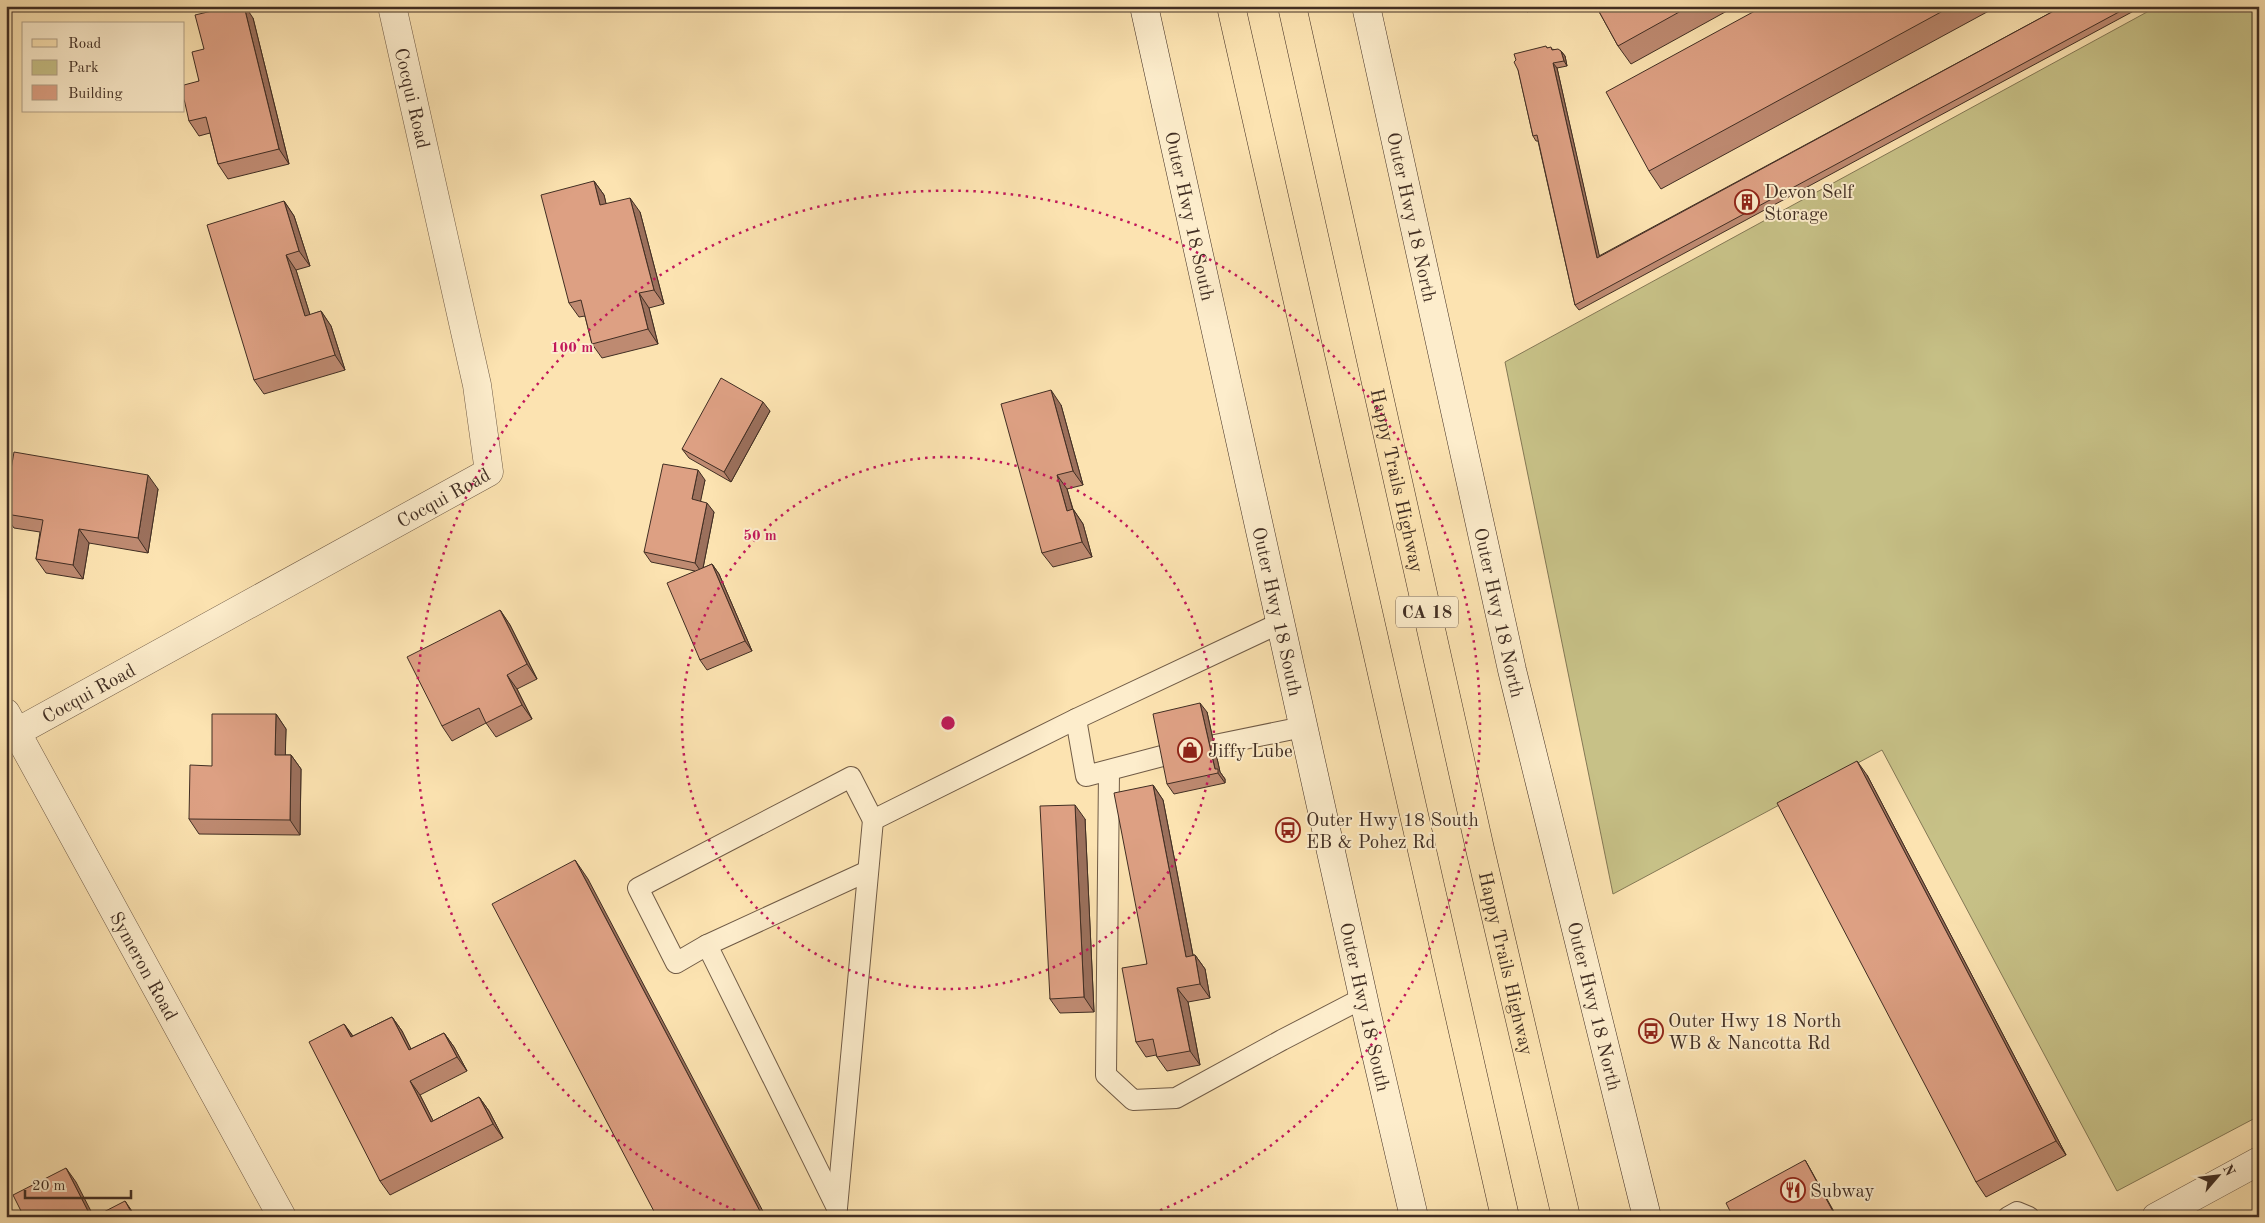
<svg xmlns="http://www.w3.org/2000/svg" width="2265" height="1223" font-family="'Old Standard TT',serif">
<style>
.green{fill:#c7c187;stroke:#847855}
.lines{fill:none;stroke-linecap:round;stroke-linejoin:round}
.lane-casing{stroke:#705b46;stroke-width:22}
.street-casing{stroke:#705b46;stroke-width:29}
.secondary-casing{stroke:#412e23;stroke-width:29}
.primary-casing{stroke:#412e23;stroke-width:29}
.lane{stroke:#fdedcc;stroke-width:20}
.street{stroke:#fdedcc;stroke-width:28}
.secondary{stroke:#fdedcc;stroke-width:28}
.primary{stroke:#fce3b1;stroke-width:28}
.wall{fill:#be8a71;stroke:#412e23}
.shaded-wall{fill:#9b705c;stroke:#412e23}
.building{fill:#dda083;stroke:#412e23}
.ring{fill:none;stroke:#c2185b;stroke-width:2.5;stroke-dasharray:2.5 5}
.labels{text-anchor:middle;stroke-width:4;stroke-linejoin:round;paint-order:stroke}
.shield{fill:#fdedcc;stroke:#796756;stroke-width:1}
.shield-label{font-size:18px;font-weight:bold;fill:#412e23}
.street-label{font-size:19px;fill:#412e23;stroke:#fdedcc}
.poi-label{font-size:19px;fill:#412e23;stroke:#fdedcc;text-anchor:start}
.centre{fill:#c2185b;stroke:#fdedcc;stroke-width:2.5}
.ring-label{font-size:15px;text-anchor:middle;font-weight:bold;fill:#c2185b;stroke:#fdedcc;stroke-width:4;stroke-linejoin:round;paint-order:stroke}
</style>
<rect width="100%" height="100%" fill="#fce3b1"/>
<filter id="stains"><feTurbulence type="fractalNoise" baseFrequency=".004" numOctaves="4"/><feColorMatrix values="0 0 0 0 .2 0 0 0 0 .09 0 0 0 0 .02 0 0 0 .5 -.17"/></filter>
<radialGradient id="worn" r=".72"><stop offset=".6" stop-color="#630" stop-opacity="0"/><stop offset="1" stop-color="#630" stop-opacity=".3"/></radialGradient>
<!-- green -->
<polygon class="green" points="2158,6 2259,6 2259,1116 2117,1191 1882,750 1613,894 1505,362"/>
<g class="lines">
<defs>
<g id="lane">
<polyline points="1076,719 1086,776 1166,755"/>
<polyline points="1215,745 1303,727"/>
<polyline points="1109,771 1106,1075 1133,1100 1176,1098 1282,1040 1363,998"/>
<polyline points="707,945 868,871"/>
<polyline points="837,1208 707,945 676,963 638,888 851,777 873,820 1076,719 1280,623"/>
<polyline points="837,1208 873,820"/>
<polyline points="2008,1217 2017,1212 2029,1217"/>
</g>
<g id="street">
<path id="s1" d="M6 713 282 1217"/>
<path id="s2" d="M6 738 489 472 477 385 392 6"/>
<polyline points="2156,1217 2259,1161"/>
</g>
<g id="secondary">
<path id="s3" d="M1144 6 1368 1019 1414 1217"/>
<path id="s4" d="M1366 6 1512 670 1647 1217"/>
</g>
<g id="primary">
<polyline points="1231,6 1505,1217"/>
<path id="s5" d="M1292 6 1480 849 1566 1217"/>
</g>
</defs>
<!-- lane casing -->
<use href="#lane" class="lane-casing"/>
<!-- street casing -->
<use href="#street" class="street-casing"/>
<!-- secondary casing -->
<use href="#secondary" class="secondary-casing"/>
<!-- primary casing -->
<use href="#primary" class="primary-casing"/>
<!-- lane -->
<use href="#lane" class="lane"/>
<!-- street -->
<use href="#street" class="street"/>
<!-- secondary -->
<use href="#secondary" class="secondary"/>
<!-- primary -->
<use href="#primary" class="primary"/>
</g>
<!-- wall -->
<g class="wall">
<polygon points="1522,6 1538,6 1527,12"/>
<polygon points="1596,6 1736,6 1631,64 1618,46"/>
<polygon points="1764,6 1998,6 1661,189 1649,171"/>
<polygon points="2063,6 2143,6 1579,310 1575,305 1538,141 1536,141 1533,136 1516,60 1547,48 1561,51 1565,56 1567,66 1557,68 1599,256"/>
<polygon points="253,18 289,164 228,179 218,164 210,133 199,136 189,121 199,81 204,49"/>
<polygon points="594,181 604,195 606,204 640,212 664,304 649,308 658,344 602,358 592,344 585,316 579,317 569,303"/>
<polygon points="284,201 294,216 310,266 296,270 310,315 321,311 331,326 345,370 264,394 254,380"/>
<polygon points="1061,405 1083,485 1067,489 1073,509 1083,524 1092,557 1053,567 1042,553"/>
<polygon points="770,411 731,482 689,458 682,449"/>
<polygon points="705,480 700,501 714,512 703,568 712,564 719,574 752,651 707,670 700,660 695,571 651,562 644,552"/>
<polygon points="158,489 148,553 89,543 83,579 46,573 36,559 40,532 14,528 6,517 6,498"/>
<polygon points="500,610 510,625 537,679 517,689 532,719 496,737 486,723 452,741 442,726"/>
<polygon points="1207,712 1220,772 1225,779 1225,783 1174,794 1167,784"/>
<polygon points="276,714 286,729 285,755 291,755 301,769 300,835 199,834 189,819 212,766"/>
<polygon points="1867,775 2066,1155 1986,1197 1976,1182"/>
<polygon points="1153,785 1163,800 1193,955 1195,955 1205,969 1210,998 1188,1002 1200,1065 1167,1071 1157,1057 1156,1055 1146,1057 1136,1042 1147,964"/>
<polygon points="1085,819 1094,1012 1060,1013 1050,999"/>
<polygon points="392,1017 402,1031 411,1049 444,1033 454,1047 467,1071 420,1095 433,1121 479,1097 489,1111 503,1138 390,1195 380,1181 344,1024 353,1036"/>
</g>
<!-- shaded-wall -->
<g class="shaded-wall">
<polygon points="244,6 245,6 253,18 289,164 279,149"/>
<polygon points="1561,51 1565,56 1567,66 1564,61"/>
<polygon points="1553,63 1557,68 1601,263 1597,258"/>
<polygon points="594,181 604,195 610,220 600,205"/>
<polygon points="630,198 640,212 664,304 654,290"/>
<polygon points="284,201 294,216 310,266 299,251"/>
<polygon points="286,255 296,270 315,331 305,316"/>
<polygon points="639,293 649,308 658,344 648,329"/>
<polygon points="321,311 331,326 345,370 335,355"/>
<polygon points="1051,390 1061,405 1083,485 1073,471"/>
<polygon points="763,402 770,411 731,482 724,472"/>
<polygon points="698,470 705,480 699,509 692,499"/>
<polygon points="148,475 158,489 148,553 138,538"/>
<polygon points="1057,475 1067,489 1077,525 1067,511"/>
<polygon points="707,503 714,512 702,573 695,563"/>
<polygon points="1073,509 1083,524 1092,557 1082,542"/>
<polygon points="79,529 89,543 83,579 73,565"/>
<polygon points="712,564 719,574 752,651 745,641"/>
<polygon points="500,610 510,625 537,679 527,664"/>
<polygon points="507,675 517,689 532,719 522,705"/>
<polygon points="1200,703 1207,712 1220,772 1225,779 1225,783 1215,769"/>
<polygon points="276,714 286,729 285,769 275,755"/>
<polygon points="291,755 301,769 300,835 290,820"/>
<polygon points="1857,761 1867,775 2066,1155 2056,1141"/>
<polygon points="1153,785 1163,800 1196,971 1186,957"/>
<polygon points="1075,805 1085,819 1094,1012 1084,997"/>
<polygon points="575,860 588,879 766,1217 763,1217"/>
<polygon points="1195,955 1205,969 1210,998 1200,984"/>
<polygon points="1177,988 1188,1002 1200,1065 1190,1051"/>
<polygon points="392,1017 402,1031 419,1065 409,1050"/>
<polygon points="344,1024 354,1038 351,1037"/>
<polygon points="444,1033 454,1047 467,1071 457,1057"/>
<polygon points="410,1081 420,1095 441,1136 431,1122"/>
<polygon points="479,1097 489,1111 503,1138 493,1124"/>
<polygon points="1805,1160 1808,1165 1837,1217 1836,1217"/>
<polygon points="66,1168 76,1182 94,1217 91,1217"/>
<polygon points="125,1201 136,1217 134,1217"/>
</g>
<!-- building -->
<g class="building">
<polygon points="233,6 244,6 279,149 218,164 206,117 189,121 184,99 184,85 199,81 192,52 204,49 195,15"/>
<polygon points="1596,6 1690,6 1618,46"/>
<polygon points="1764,6 1952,6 1649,171 1606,92"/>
<polygon points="2063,6 2130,6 1575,305 1537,135 1533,136 1518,70 1514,62 1516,60 1514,54 1546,46 1547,48 1551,47 1552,50 1558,49 1561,51 1564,61 1553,63 1597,258"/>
<polygon points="594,181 600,205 630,198 654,290 639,293 648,329 592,344 581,300 569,303 541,195"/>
<polygon points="284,201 299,251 286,255 305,316 321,311 335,355 254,380 207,225"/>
<polygon points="721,378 763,402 724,472 682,449"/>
<polygon points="1051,390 1073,471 1057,475 1067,511 1073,509 1082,542 1042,553 1001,404"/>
<polygon points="14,452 148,475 138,538 79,529 73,565 36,559 43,520 6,514 6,498"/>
<polygon points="663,464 698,470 692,499 707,503 695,563 644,552"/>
<polygon points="712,564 745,641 700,660 667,583"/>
<polygon points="500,610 527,664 507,675 522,705 486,723 479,708 442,726 407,657"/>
<polygon points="1200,703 1215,769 1218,769 1218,773 1167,784 1153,714"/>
<polygon points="212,714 276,714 275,755 291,755 290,820 189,819 190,765 212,766"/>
<polygon points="1857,761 2056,1141 1976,1182 1777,803"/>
<polygon points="1153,785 1186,957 1195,955 1200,984 1177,988 1190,1051 1157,1057 1153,1039 1136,1042 1122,968 1147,964 1114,793"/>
<polygon points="1075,805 1084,997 1050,999 1040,806"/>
<polygon points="575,860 763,1217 657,1217 492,904"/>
<polygon points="392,1017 409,1050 444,1033 457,1057 410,1081 431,1122 479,1097 493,1124 380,1181 309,1042 344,1024 351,1037"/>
<polygon points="1805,1160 1836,1217 1733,1217 1726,1203"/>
<polygon points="66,1168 91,1217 24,1217 13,1195"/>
<polygon points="125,1201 134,1217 94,1217"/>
</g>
<!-- distance rings -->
<g class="ring">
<circle cx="948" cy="723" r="266"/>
<path d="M749 1216A532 532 0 1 1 1147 1216"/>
</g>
<!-- icons -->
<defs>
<symbol id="building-ring" viewBox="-11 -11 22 22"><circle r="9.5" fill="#fdedcc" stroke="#8f2418" stroke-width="1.5"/><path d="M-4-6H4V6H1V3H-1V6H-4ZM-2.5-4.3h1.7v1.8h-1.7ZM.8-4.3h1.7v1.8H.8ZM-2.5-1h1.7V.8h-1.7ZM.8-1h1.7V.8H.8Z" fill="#8f2418"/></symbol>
<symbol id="shop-ring" viewBox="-11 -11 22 22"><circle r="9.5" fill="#fdedcc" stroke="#8f2418" stroke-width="1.5"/><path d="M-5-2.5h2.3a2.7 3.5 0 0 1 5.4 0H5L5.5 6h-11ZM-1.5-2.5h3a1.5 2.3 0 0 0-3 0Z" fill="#8f2418"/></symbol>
<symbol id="bus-ring" viewBox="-11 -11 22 22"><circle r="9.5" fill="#fdedcc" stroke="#8f2418" stroke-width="1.5"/><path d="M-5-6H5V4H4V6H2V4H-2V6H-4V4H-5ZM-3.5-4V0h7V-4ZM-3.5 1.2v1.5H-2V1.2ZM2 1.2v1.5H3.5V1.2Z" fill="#8f2418"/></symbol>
<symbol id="restaurant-ring" viewBox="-11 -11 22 22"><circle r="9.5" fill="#fdedcc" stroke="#8f2418" stroke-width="1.5"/><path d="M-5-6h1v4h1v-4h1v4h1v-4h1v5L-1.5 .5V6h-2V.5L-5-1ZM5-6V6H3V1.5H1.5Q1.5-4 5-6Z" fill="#8f2418"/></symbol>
</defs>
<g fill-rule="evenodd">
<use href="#building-ring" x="1733" y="188" width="28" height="28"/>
<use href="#shop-ring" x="1176" y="736" width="28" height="28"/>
<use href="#bus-ring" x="1274" y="816" width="28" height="28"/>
<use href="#bus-ring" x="1637" y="1017" width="28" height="28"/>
<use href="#restaurant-ring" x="1779" y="1176" width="28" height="28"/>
</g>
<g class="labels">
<!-- shield labels -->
<rect class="shield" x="1396" y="596.5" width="62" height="31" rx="4"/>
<g class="shield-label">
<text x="1427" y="618">CA 18</text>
</g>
<!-- street labels -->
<g class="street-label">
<text transform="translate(413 98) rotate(77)" y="7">Cocqui Road</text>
<text dy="7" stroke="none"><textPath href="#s3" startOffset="215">Outer Hwy 18 South</textPath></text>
<text dy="7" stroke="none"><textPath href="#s4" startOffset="216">Outer Hwy 18 North</textPath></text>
<text dy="7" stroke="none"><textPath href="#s5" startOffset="486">Happy Trails Highway</textPath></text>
<text dy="7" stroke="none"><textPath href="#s2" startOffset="499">Cocqui Road</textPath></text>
<text dy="7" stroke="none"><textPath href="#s3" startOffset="620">Outer Hwy 18 South</textPath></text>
<text dy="7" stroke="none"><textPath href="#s4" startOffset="621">Outer Hwy 18 North</textPath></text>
<text dy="7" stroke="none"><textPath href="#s2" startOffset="94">Cocqui Road</textPath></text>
<text dy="7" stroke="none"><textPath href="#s5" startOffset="981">Happy Trails Highway</textPath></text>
<text dy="7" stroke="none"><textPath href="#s1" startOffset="288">Symeron Road</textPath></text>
<text dy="7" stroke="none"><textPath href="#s3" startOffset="1025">Outer Hwy 18 South</textPath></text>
<text dy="7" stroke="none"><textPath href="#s4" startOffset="1026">Outer Hwy 18 North</textPath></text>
</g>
<!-- poi labels -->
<g class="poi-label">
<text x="1764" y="198">Devon Self<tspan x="1764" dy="22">Storage</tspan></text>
<text x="1208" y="757">Jiffy Lube</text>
<text x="1306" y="826">Outer Hwy 18 South<tspan x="1306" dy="22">EB &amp; Pohez Rd</tspan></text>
<text x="1668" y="1027">Outer Hwy 18 North<tspan x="1668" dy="22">WB &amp; Nancotta Rd</tspan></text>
<text x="1810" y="1197">Subway</text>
</g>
</g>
<circle cx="948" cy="723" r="8" class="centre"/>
<g class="ring-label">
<text x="572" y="352">100 m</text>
<text x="760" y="540">50 m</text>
</g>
<!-- margin -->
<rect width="2265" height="1223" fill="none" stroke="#fce3b1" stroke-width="25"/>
<rect x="8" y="8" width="2250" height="1208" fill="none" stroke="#412e23" stroke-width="2.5"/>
<rect x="12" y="12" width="2240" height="1198" fill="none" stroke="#412e23"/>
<!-- legend -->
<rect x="22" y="22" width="162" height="90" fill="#fdedcc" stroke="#b2a188"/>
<rect x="32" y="39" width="25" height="8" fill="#fce3b1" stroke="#b2a188"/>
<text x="68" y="48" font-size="15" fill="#412e23">Road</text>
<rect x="32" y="60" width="25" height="15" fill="#c7c187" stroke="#b2a188"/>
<text x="68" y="72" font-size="15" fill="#412e23">Park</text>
<rect x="32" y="85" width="25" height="15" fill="#dda083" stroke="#b2a188"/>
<text x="68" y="98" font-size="15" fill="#412e23">Building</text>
<!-- north arrow -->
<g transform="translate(2218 1176) rotate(62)" stroke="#fdedcc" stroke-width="4" paint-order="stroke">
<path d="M0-4L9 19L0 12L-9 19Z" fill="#412e23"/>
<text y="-8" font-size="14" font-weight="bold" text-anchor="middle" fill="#412e23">N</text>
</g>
<!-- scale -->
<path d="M25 1190v8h106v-8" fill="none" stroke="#412e23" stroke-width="2.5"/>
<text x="32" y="1190" font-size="15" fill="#412e23" stroke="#fdedcc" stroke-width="4" paint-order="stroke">20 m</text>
<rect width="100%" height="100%" filter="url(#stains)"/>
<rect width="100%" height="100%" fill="url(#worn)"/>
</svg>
